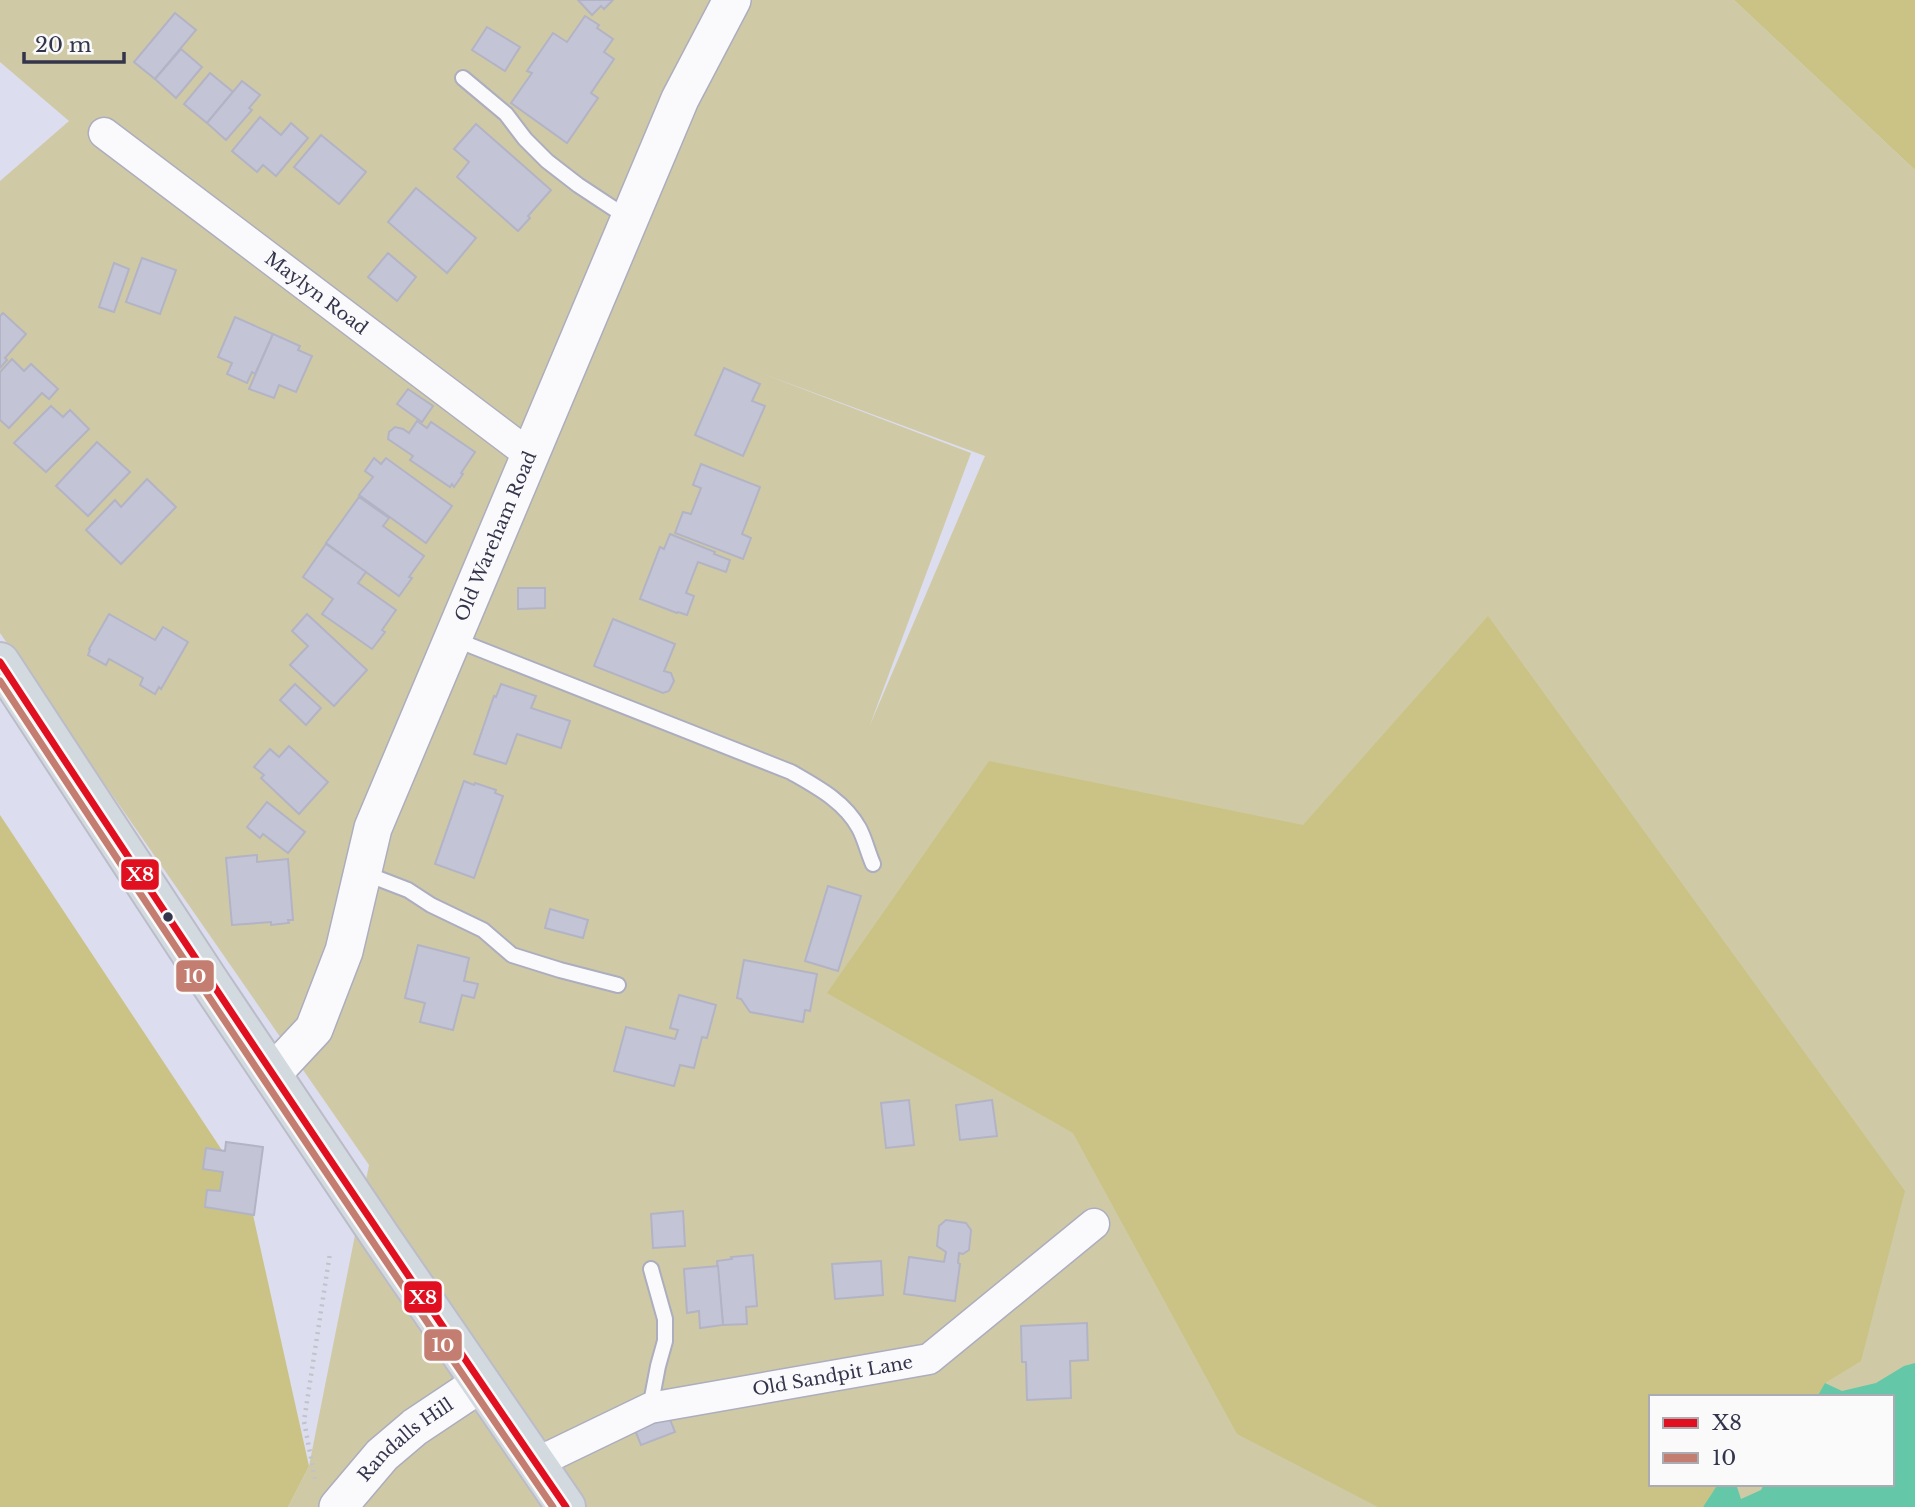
<svg xmlns="http://www.w3.org/2000/svg" width="1915" height="1507" font-family="'Libre Baskerville',serif">
<style>
.green{fill:#cfcaa5;fill-rule:evenodd}
.forest{fill:#cac385}
.water{fill:#64c8a8}
.building{fill:#c4c4d7;stroke:#b2b3c5;stroke-width:2}
.lines{fill:none;stroke-linecap:round;stroke-linejoin:round}
.service-casing{stroke:#acadbe;stroke-width:18}
.minor-casing{stroke:#acadbe;stroke-width:33}
.tertiary-casing{stroke:#acadbe;stroke-width:40}
.trunk-casing{stroke:#bbbcc8;stroke-width:42}
.path{stroke:#c2c2ca;stroke-width:4.5;stroke-dasharray:2 5;stroke-linecap:butt}
.service{stroke:#fafafd;stroke-width:14}
.minor{stroke:#fafafd;stroke-width:30}
.tertiary{stroke:#fafafd;stroke-width:37}
.trunk{stroke:#d2dadf;stroke-width:38}
.bus-1-casing{stroke:#fafafa;stroke-width:12}
.bus-2-casing{stroke:#fafafa;stroke-width:12}
.bus-1{stroke:#e01021;stroke-width:7}
.bus-2{stroke:#c47e71;stroke-width:7}
.bus-dot{fill:#34354b;stroke:#fafafa;stroke-width:2.5}
.labels{text-anchor:middle;stroke-width:5;stroke-linejoin:round;paint-order:stroke}
.street-label{font-size:18px;fill:#34354b;stroke:#fafafa}
.line-badge{stroke:#fafafa;stroke-width:2.5}
.badge-label{font-size:19px;text-anchor:middle;font-weight:bold;fill:#fff}
</style>
<rect width="100%" height="100%" fill="#dcddef"/>
<!-- green -->
<path class="green" d="M0 0H1734L1915 170V1507H288L309 1466 369 1165 0 633V181L69 121 0 62ZM758 372 985 456 870 725 971 453ZM1651 1397H1892V1484H1651Z"/>
<!-- forest -->
<g class="forest">
<polygon points="1734,0 1915,0 1915,170"/>
<polygon points="1488,616 1905,1191 1861,1361 1825,1383 1817,1397 1651,1397 1651,1484 1718,1484 1703,1507 1378,1507 1237,1434 1073,1133 827,993 989,761 1303,825"/>
<polygon points="0,815 247,1188 309,1466 288,1507 0,1507"/>
</g>
<!-- water -->
<polygon class="water" points="1915,1363 1915,1507 1703,1507 1718,1484 1736,1484 1741,1499 1761,1490 1764,1484 1892,1484 1892,1397 1817,1397 1825,1383 1842,1391 1876,1383 1904,1366"/>
<!-- building -->
<g class="building">
<polygon points="578,0 613,0 604,9 601,6 592,15"/>
<polygon points="175,13 196,30 155,79 134,62"/>
<polygon points="585,16 599,25 597,28 613,39 604,52 614,59 591,93 598,98 567,143 511,103 532,73 527,71 553,33 567,42"/>
<polygon points="487,27 520,47 505,71 472,50"/>
<polygon points="181,49 202,67 176,98 155,79"/>
<polygon points="210,73 233,92 207,123 184,104"/>
<polygon points="242,81 260,95 249,108 252,110 226,140 207,123"/>
<polygon points="260,117 281,135 291,123 308,138 276,176 263,165 257,172 232,151"/>
<polygon points="476,124 551,190 528,216 530,218 518,231 457,177 469,162 454,149"/>
<polygon points="321,135 366,172 339,204 294,167"/>
<polygon points="416,188 476,238 447,273 388,222"/>
<polygon points="388,253 416,277 397,301 368,277"/>
<polygon points="142,258 176,270 160,314 126,302"/>
<polygon points="114,263 129,269 114,312 99,307"/>
<polygon points="3,313 26,334 5,358 7,360 0,368 0,316"/>
<polygon points="235,317 273,334 255,374 252,372 247,383 227,374 232,363 218,357"/>
<polygon points="273,334 300,346 298,350 312,356 296,392 279,385 274,398 249,389"/>
<polygon points="12,359 24,371 31,364 58,389 49,399 42,393 9,428 0,420 0,372"/>
<polygon points="724,368 760,384 752,401 765,406 743,456 695,435"/>
<polygon points="408,389 433,406 422,422 397,404"/>
<polygon points="51,406 63,417 70,410 89,429 46,472 14,443"/>
<polygon points="417,421 427,428 431,422 475,452 461,473 463,474 454,487 452,484 450,487 410,460 413,456 388,439 389,432 395,427 403,429 409,433"/>
<polygon points="97,442 130,472 88,516 56,486"/>
<polygon points="374,458 381,464 386,458 452,506 426,543 359,495 373,477 365,471"/>
<polygon points="701,464 760,487 742,534 751,538 743,559 675,533 683,512 691,514 701,488 693,485"/>
<polygon points="147,479 176,507 121,564 86,530 115,500 121,507"/>
<polygon points="359,497 389,518 383,526 424,556 409,577 412,578 399,596 326,543"/>
<polygon points="670,534 715,552 714,554 730,560 726,572 698,562 686,593 694,596 687,615 678,612 677,613 640,599 660,547 664,549"/>
<polygon points="326,544 366,572 358,583 396,610 382,630 385,632 372,649 322,614 333,599 303,577"/>
<polygon points="518,588 545,588 545,608 518,609"/>
<polygon points="109,614 155,640 163,627 188,642 161,689 159,687 155,694 140,685 143,678 109,659 106,665 88,655 90,650 89,649"/>
<polygon points="307,614 367,670 334,706 290,665 308,646 292,631"/>
<polygon points="613,619 675,644 664,671 671,673 674,681 669,691 663,693 594,666"/>
<polygon points="295,684 321,708 306,725 280,700"/>
<polygon points="501,684 536,696 531,708 570,721 561,748 517,734 506,764 474,754 494,696 496,697"/>
<polygon points="289,746 328,782 299,814 261,778 264,775 254,767 270,749 279,757"/>
<polygon points="464,781 474,785 475,783 496,790 495,793 503,796 474,878 435,864"/>
<polygon points="267,802 305,832 288,853 263,834 260,838 247,827"/>
<polygon points="257,855 257,862 288,859 293,920 288,920 289,923 271,925 271,922 232,925 226,858"/>
<polygon points="828,886 861,896 838,971 805,961"/>
<polygon points="550,909 588,920 583,938 545,928"/>
<polygon points="418,945 469,958 464,981 478,984 474,998 462,995 453,1030 420,1022 425,1003 405,998"/>
<polygon points="744,960 817,974 810,1011 805,1010 803,1022 750,1012 741,999 737,998"/>
<polygon points="679,995 716,1005 707,1038 702,1037 694,1068 680,1065 674,1086 614,1071 626,1027 675,1039 678,1030 670,1028"/>
<polygon points="909,1100 914,1145 886,1148 881,1103"/>
<polygon points="992,1100 997,1136 960,1140 956,1105"/>
<polygon points="226,1142 263,1147 254,1215 205,1207 207,1190 220,1191 223,1172 203,1169 206,1148 225,1151"/>
<polygon points="683,1211 685,1246 653,1248 651,1214"/>
<polygon points="946,1220 966,1223 971,1230 969,1250 963,1254 959,1253 958,1263 960,1264 955,1301 904,1294 909,1257 944,1262 946,1252 937,1246 939,1226"/>
<polygon points="753,1255 757,1306 746,1307 747,1324 723,1325 717,1261 732,1259 731,1257"/>
<polygon points="881,1261 883,1295 835,1299 832,1264"/>
<polygon points="718,1266 723,1325 700,1328 699,1311 687,1313 684,1269"/>
<polygon points="1087,1323 1088,1360 1070,1361 1071,1398 1027,1400 1026,1362 1022,1362 1021,1326"/>
<polygon points="669,1417 675,1432 641,1445 635,1430"/>
</g>
<g class="lines">
<defs>
<g id="service">
<polyline points="463,78 506,114 525,139 547,161 578,185 628,218"/>
<path d="M454 639 791 772C817 787 844 801 859 828 865 839 868 853 873 864"/>
<polyline points="364,873 408,890 431,905 483,930 512,955 560,970 618,985"/>
<polyline points="650,1408 658,1366 665,1341 665,1319 651,1269"/>
</g>
<g id="minor">
<path id="s1" d="M104 133 530 455"/>
<path id="s2" d="M536 1463 650 1408 929 1359 1094 1224"/>
</g>
<g id="tertiary">
<path id="s3" d="M272 1074 314 1029 344 951 373 828 680 99 732 0"/>
<path id="s4" d="M338 1507 382 1455 415 1427 481 1383"/>
</g>
<polyline id="trunk" points="0,662 207,978 380,1236 566,1507"/>
</defs>
<!-- service casing -->
<use href="#service" class="service-casing"/>
<!-- minor casing -->
<use href="#minor" class="minor-casing"/>
<!-- tertiary casing -->
<use href="#tertiary" class="tertiary-casing"/>
<!-- trunk casing -->
<use href="#trunk" class="trunk-casing"/>
<!-- path -->
<polyline class="path" points="315,1479 304,1421 330,1253"/>
<!-- service -->
<use href="#service" class="service"/>
<!-- minor -->
<use href="#minor" class="minor"/>
<!-- tertiary -->
<use href="#tertiary" class="tertiary"/>
<!-- trunk -->
<use href="#trunk" class="trunk"/>
<defs>
<path id="bus-1" d="M0 662C186 946 374 1227 566 1507"/>
<path id="bus-2" d="M0 681C182 958 366 1234 553 1507"/>
</defs>
<!-- bus-1 casing -->
<use href="#bus-1" class="bus-1-casing"/>
<!-- bus-2 casing -->
<use href="#bus-2" class="bus-2-casing"/>
<!-- bus-1 -->
<use href="#bus-1" class="bus-1"/>
<!-- bus-2 -->
<use href="#bus-2" class="bus-2"/>
</g>
<!-- markers -->
<circle class="bus-dot" cx="168" cy="917" r="6"/>
<g class="labels">
<!-- street labels -->
<g class="street-label">
<text dy="6" stroke="none"><textPath href="#s1" startOffset="266">Maylyn Road</textPath></text>
<text dy="6" stroke="none"><textPath href="#s3" startOffset="588">Old Wareham Road</textPath></text>
<text dy="6" stroke="none"><textPath href="#s2" startOffset="312">Old Sandpit Lane</textPath></text>
<text dy="6" stroke="none"><textPath href="#s4" startOffset="96">Randalls Hill</textPath></text>
</g>
</g>
<g class="line-badge">
<rect x="120" y="858" width="40" height="33" rx="7" fill="#e01021"/>
<rect x="175" y="959" width="40" height="34" rx="7" fill="#c47e71"/>
<rect x="403" y="1280" width="40" height="34" rx="7" fill="#e01021"/>
<rect x="423" y="1328" width="40" height="34" rx="7" fill="#c47e71"/>
</g>
<g class="badge-label">
<text x="140" y="881">X8</text>
<text x="195" y="983">10</text>
<text x="423" y="1304">X8</text>
<text x="443" y="1352">10</text>
</g>
<!-- legend -->
<rect x="1649" y="1395" width="245" height="91" fill="#fafafa" stroke="#ababb4" stroke-width="2"/>
<rect x="1663" y="1418" width="35" height="10" fill="#e01021" stroke="#ababb4" stroke-width="2"/>
<text x="1712" y="1430" font-size="21" fill="#34354b">X8</text>
<rect x="1663" y="1453" width="35" height="10" fill="#c47e71" stroke="#ababb4" stroke-width="2"/>
<text x="1712" y="1465" font-size="21" fill="#34354b">10</text>
<!-- scale -->
<path d="M24 52v10h100v-10" fill="none" stroke="#34354b" stroke-width="3.5"/>
<text x="35" y="52" font-size="21" fill="#34354b" stroke="#fafafa" stroke-width="5" paint-order="stroke">20 m</text>
</svg>
